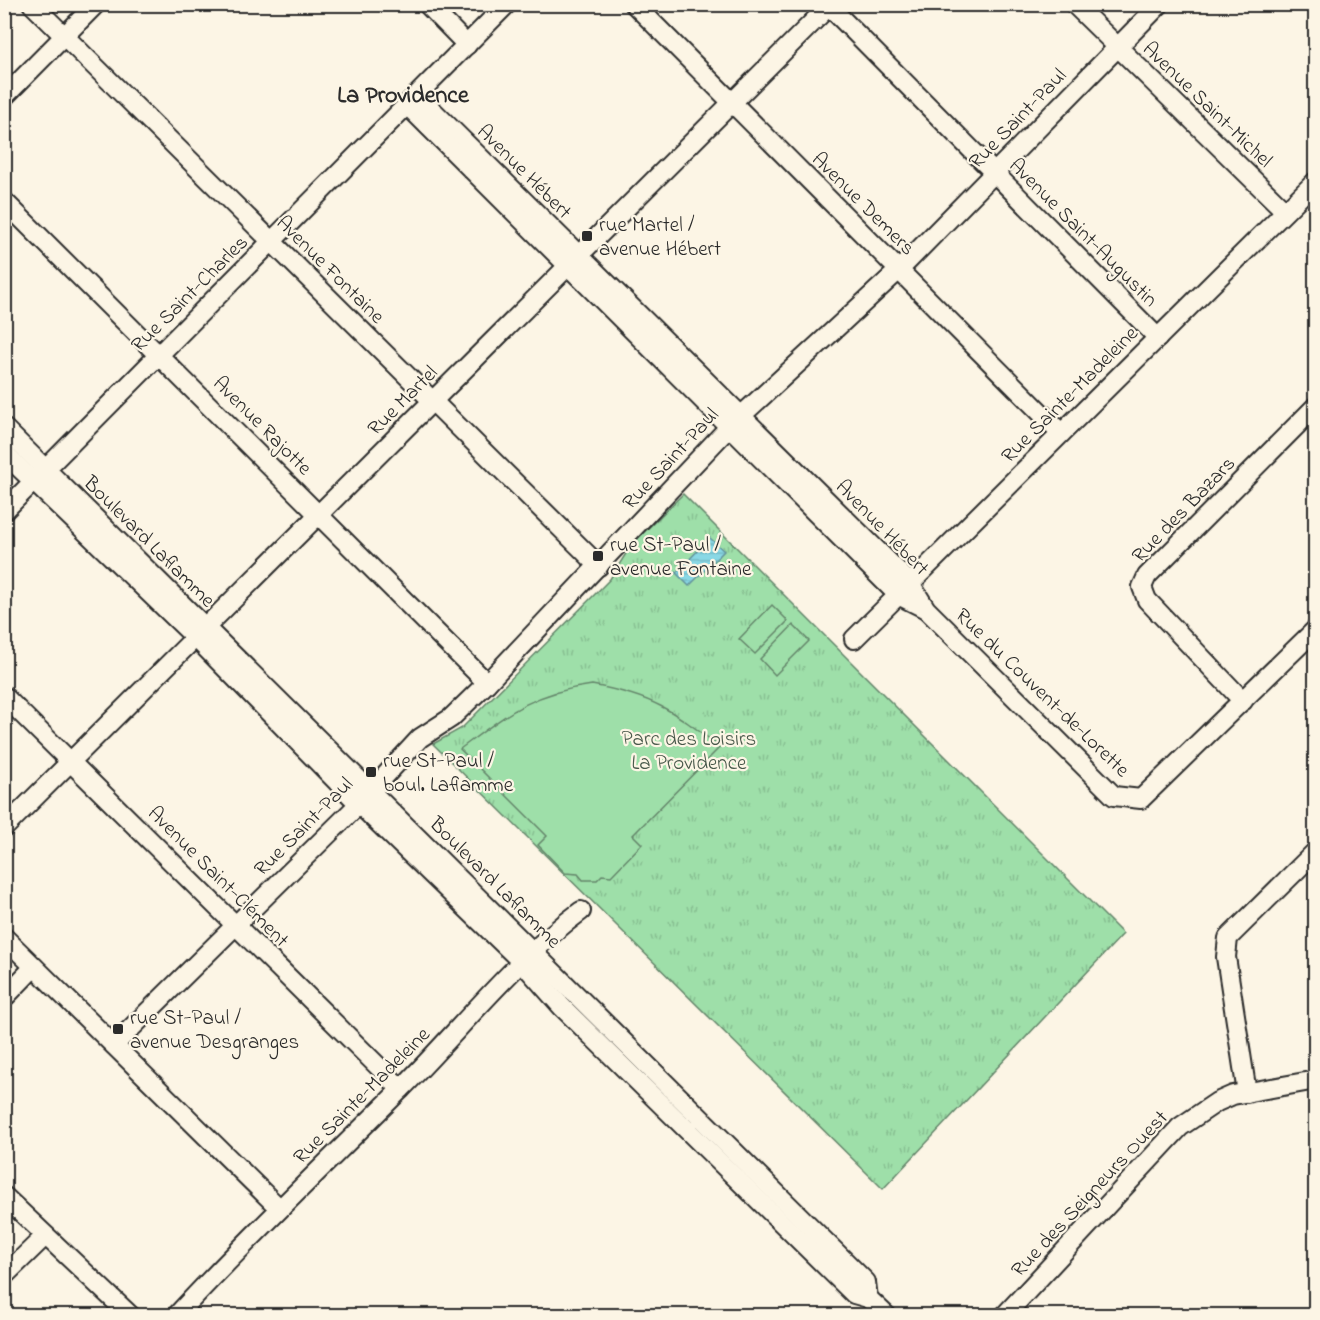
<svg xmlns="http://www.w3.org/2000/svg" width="1320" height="1320" font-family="'Indie Flower',sans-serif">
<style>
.grass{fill:url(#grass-tufts);stroke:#64856a;stroke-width:1.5}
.pitch{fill:#9edfa9;stroke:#64856a;stroke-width:1.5}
.water{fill:url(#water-rules);stroke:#63939b;stroke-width:1.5}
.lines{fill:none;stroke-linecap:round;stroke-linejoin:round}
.minor-casing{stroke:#2b2b2b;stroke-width:22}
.minor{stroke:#fcf5e5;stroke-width:18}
.poi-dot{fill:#2b2b2b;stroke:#fcf5e5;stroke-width:2}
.labels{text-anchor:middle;stroke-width:4.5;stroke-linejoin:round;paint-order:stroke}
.street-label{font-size:21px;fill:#2b2b2b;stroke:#fcf5e5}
.poi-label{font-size:21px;fill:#2b2b2b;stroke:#fcf5e5;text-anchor:start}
.park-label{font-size:21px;fill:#48584a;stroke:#fcf5e5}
.quarter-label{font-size:24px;font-weight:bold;fill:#2b2b2b;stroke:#fcf5e5}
</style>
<defs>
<pattern id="grass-tufts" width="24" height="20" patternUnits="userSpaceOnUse" patternTransform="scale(1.5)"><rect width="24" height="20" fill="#9edfa9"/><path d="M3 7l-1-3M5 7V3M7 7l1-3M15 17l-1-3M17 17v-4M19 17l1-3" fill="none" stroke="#88c092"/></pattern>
<pattern id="water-rules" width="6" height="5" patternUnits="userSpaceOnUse" patternTransform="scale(1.5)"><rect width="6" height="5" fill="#89d8e5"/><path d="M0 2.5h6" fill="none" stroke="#76bac5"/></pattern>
</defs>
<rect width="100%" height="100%" fill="#fcf5e5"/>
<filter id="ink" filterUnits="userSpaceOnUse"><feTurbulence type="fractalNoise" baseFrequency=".0167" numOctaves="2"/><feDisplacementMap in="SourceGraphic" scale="12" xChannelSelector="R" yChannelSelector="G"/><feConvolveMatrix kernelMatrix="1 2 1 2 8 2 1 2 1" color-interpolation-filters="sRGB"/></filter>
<g filter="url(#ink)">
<!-- grass -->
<polygon class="grass" points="683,494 1123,934 883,1189 433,744 462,728 610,579 632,544"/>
<!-- pitch -->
<g class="pitch">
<polygon points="772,605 788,621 755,654 739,639"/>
<polygon points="793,625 809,641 775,675 760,659"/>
<path d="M592 685C653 696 672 710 720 747L633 835 642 844 611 876 602 875 597 880H583L578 874 565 873 538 845 547 836 460 749C507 714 531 693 592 685Z"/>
</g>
<!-- water -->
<polygon class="water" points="710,538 724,551 689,586 676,573"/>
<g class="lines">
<defs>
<g id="minor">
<polyline points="32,4 599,566"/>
<polyline points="427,4 467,45"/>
<polyline points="634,4 1061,433"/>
<polyline points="827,4 1158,338"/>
<polyline points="1074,4 1285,211"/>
<polyline points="417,95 910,583 926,609 1114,796 1141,799 1316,629"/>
<polyline points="4,97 96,4"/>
<polyline points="407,105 898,595 924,608"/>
<polyline points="4,201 487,683"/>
<polyline points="4,428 866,1282 868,1298"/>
<polyline points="4,453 195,637 359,804 522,962 562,1007 854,1294 868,1298 887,1316"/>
<polyline points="4,511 507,4"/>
<polyline points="854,639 1316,181"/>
<polyline points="4,696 401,1089"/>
<polyline points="1243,701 1147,600 1142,587 1147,576 1316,406"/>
<polyline points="4,828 831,4"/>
<polyline points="4,937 279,1208"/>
<polyline points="4,998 34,967"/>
<polyline points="114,1045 359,804 420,738 451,718 487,683 730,426 899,270 1160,4"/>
<polyline points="1247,1093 1226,957 1228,938 1316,851"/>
<polyline points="4,1196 131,1316"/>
<polyline points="4,1276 45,1236"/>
<path d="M176 1316C249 1237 325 1165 400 1090 460 1030 513 961 581 911"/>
<polyline points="1004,1316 1180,1127 1217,1102 1233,1095 1316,1080"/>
</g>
</defs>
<!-- minor casing -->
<use href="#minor" class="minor-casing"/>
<!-- minor -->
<use href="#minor" class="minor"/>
</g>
</g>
<!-- markers -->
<g class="poi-dot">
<rect x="581" y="230" width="12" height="12" rx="3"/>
<rect x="592" y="550" width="12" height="12" rx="3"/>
<rect x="365" y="766" width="12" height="12" rx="3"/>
<rect x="112" y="1023" width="12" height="12" rx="3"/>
</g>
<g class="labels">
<!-- street labels -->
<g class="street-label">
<text transform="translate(1208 104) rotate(44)" y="7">Avenue Saint-Michel</text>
<text transform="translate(1017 118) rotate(-46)" y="7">Rue Saint-Paul</text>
<text transform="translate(525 171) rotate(45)" y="7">Avenue Hébert</text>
<text transform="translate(864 203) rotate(45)" y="7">Avenue Demers</text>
<text transform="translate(1084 232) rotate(45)" y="7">Avenue Saint-Augustin</text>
<text transform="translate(331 269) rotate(45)" y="7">Avenue Fontaine</text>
<text transform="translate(189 293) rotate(-45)" y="7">Rue Saint-Charles</text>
<text transform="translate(1069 394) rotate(-45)" y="7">Rue Sainte-Madeleine</text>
<text transform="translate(402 400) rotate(-45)" y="7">Rue Martel</text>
<text transform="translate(263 425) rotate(45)" y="7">Avenue Rajotte</text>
<text transform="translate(670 458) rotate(-47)" y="7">Rue Saint-Paul</text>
<text transform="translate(1183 509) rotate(-46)" y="7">Rue des Bazars</text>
<text transform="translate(883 527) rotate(46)" y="7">Avenue Hébert</text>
<text transform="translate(150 541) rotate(45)" y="7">Boulevard Laflamme</text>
<text transform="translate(1043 692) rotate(44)" y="7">Rue du Couvent-de-Lorette</text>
<text transform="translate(303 826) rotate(-45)" y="7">Rue Saint-Paul</text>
<text transform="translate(219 876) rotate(45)" y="7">Avenue Saint-Clément</text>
<text transform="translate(496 882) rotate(45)" y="7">Boulevard Laflamme</text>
<text transform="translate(361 1095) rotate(-45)" y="7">Rue Sainte-Madeleine</text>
<text transform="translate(1089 1193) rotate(-47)" y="7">Rue des Seigneurs Ouest</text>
</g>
<!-- poi labels -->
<g class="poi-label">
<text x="599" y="231">rue Martel /<tspan x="599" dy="24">avenue Hébert</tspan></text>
<text x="610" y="551">rue St-Paul /<tspan x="610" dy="24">avenue Fontaine</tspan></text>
<text x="383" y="767">rue St-Paul /<tspan x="383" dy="24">boul. Laflamme</tspan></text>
<text x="130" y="1024">rue St-Paul /<tspan x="130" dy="24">avenue Desgranges</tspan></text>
</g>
<!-- park labels -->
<g class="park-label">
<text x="689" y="745">Parc des Loisirs<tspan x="689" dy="24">La Providence</tspan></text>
</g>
<!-- quarter labels -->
<g class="quarter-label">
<text x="403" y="102">La Providence</text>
</g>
</g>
<!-- margin -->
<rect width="1320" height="1320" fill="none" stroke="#fcf5e5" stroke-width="24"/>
<rect x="12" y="12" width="1296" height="1296" fill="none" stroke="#2b2b2b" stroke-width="2" filter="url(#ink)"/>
</svg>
